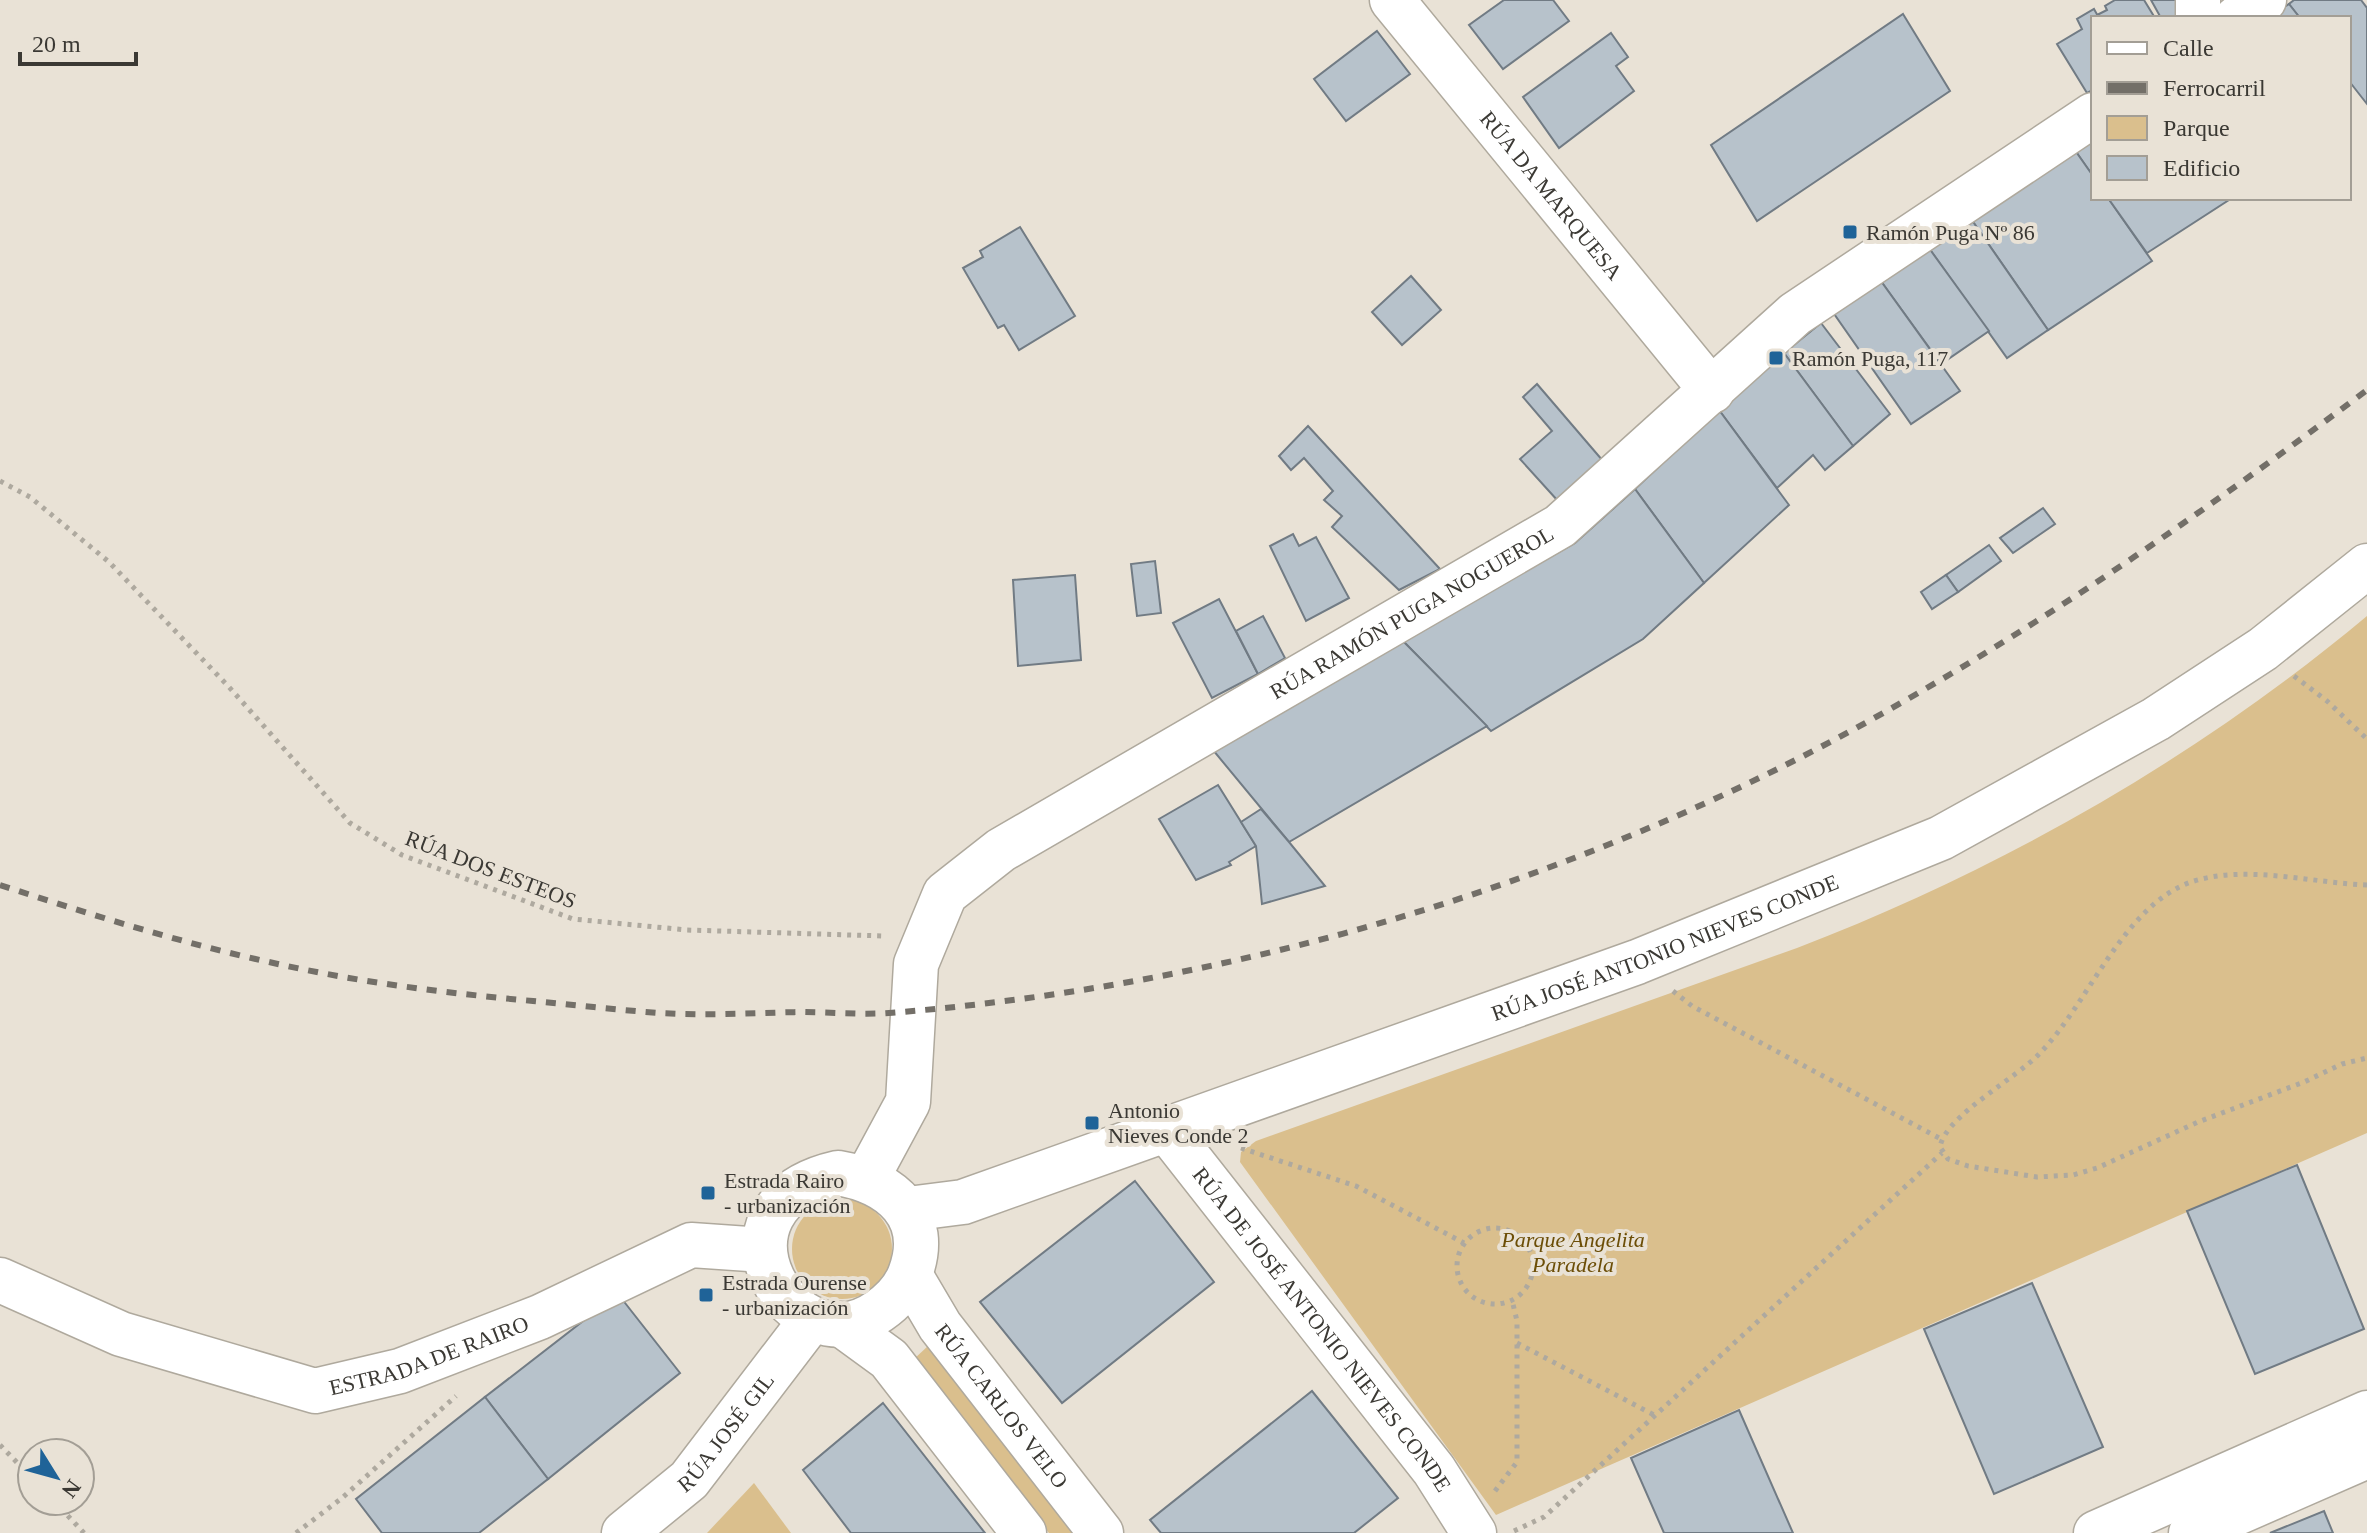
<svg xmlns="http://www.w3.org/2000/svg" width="2367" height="1533" font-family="Georgia,serif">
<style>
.green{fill:#dabf8d}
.building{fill:#b7c2cb;stroke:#717b84;stroke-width:2}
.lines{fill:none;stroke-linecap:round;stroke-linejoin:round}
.minor-casing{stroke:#afa99d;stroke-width:47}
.tertiary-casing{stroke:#afa99d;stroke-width:47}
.path{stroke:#aea99f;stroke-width:5;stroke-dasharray:4 6;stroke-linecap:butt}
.minor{stroke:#fff;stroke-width:44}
.tertiary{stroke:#fff;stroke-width:44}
.rail{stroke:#736f68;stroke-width:6;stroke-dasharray:10 10;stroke-linecap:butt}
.poi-dot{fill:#1f6398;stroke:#e9e2d6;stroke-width:3}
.labels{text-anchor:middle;stroke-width:8;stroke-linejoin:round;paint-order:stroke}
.street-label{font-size:22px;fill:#3b3934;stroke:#e9e2d6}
.poi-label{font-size:22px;fill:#3b3934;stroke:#e9e2d6;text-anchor:start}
.park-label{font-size:22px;font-style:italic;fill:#6c4e07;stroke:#e9e2d6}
</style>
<rect width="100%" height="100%" fill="#e9e2d6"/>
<!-- green -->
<g class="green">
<path d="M2367 616V1133L1496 1515 1240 1162 1241 1152 1256 1141 1797 948C2004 868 2197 758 2367 616Z"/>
<circle cx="842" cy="1249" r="50"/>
<polygon points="929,1345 1076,1533 1049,1533 913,1360"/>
<polygon points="754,1483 791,1533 707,1533"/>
</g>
<!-- building -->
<g class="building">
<polygon points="1504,0 1553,0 1569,21 1503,69 1469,25"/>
<polygon points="2115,0 2144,0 2155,18 2099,18 2097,15 2107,10 2105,6"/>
<polygon points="2151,0 2180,0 2190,18 2161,18"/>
<polygon points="2294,0 2361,0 2367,8 2367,104 2349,81 2349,18 2300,18 2289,4"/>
<polygon points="2289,4 2300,18 2271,16"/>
<polygon points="2094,9 2099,18 2093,18 2093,90 2087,93 2057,44 2082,29 2077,19"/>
<polygon points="1903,14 1950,91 1757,221 1711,145"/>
<polygon points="1377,31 1410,74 1346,121 1314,79"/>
<polygon points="1611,33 1628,57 1616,66 1634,91 1559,148 1523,97"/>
<polygon points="2093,133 2093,176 2072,146"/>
<polygon points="2072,146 2093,176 2093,198 2108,198 2152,261 2048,330 1969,216"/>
<polygon points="2108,198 2232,198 2147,253"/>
<polygon points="1969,216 2048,330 2007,358 1926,244"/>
<polygon points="1020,227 1075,316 1019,350 1004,325 998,328 963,268 983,257 980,251"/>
<polygon points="1926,244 1989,331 1941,364 1878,277"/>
<polygon points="1411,276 1441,310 1402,345 1372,312"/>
<polygon points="1878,277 1960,391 1911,424 1830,308"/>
<polygon points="1821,323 1890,414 1853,446 1784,353"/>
<polygon points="1784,353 1853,446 1825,470 1813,455 1777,488 1719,410"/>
<polygon points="1537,384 1603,461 1558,501 1520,459 1552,431 1523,397"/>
<polygon points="1719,410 1789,505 1704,583 1635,489"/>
<polygon points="1308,426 1440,569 1399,590 1332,527 1342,516 1324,500 1333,491 1304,458 1291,470 1279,456"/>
<polygon points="1635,489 1704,583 1643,639 1491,731 1402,640 1575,543"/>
<polygon points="2043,508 2055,524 2013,553 2000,538"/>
<polygon points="1293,534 1299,546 1316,537 1349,598 1306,621 1270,546"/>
<polygon points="1989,545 2001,561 1958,592 1946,575"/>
<polygon points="1155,561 1161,613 1137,616 1131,564"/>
<polygon points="1075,575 1081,660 1018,666 1013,580"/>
<polygon points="1946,575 1958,592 1932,609 1921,592"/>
<polygon points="1219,599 1258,674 1212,698 1173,623"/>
<polygon points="1263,616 1285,658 1258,674 1236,631"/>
<polygon points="1402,640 1487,726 1289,842 1213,750"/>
<polygon points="1218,785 1256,846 1229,862 1231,865 1196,880 1159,819"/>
<polygon points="1261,809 1289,842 1325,886 1262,904 1256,846 1241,822"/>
<polygon points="2297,1165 2364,1329 2255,1374 2187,1211"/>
<polygon points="1135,1181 1214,1282 1062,1403 980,1302"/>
<polygon points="2032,1283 2103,1447 1994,1494 1924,1329"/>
<polygon points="618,1294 680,1373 548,1479 485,1397"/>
<polygon points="1312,1391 1398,1498 1354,1533 1161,1533 1150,1520"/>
<polygon points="485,1397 548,1479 479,1533 382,1533 356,1499"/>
<polygon points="883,1403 985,1533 851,1533 803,1470"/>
<polygon points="1739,1410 1793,1533 1664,1533 1631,1458"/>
<polygon points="2324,1511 2333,1533 2270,1533"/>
</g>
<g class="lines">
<defs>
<g id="minor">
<path id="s1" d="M1392 0 1712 391"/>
<polyline points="2198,0 2198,18"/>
<polyline points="2237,18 2264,0"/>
<path id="s2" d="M1166 1129 1434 1470 1474 1533"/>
<path d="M838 1173C891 1182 932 1216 910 1274 904 1290 892 1302 879 1311 793 1373 694 1206 838 1173Z"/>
<path id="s3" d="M867 1178 908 1102 916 964 945 894 1001 850 1560 526 1795 314 2093 115"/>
<path id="s4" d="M908 1209 963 1202 1637 962 1941 838 2156 719 2263 649 2367 566"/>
<path id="s5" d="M910 1275 940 1326 1101 1533"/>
<polyline points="841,1324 889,1359 1024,1533"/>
<path id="s6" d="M624 1533 689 1480 812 1319"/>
<polyline points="2096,1533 2367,1413"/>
<polyline points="2191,1533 2367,1456"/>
</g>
<g id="tertiary">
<path id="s7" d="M0 1280 121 1334 315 1391 400 1371 540 1317 691 1245 764 1250"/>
</g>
</defs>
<!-- minor casing -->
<use href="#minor" class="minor-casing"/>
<!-- tertiary casing -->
<use href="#tertiary" class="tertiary-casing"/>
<!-- path -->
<g class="path">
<polyline points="0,481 30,497 109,562 229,687 350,823 402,855 573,919 687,930 884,936"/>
<polyline points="2294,676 2327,701 2367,739"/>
<path d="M2367 885C2312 883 2245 864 2191 882 2123 906 2089 1003 2040 1053 2017 1078 1945 1116 1940 1147L1948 1159 1968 1166 2037 1177 2073 1175 2097 1168 2198 1122 2304 1082 2342 1064 2367 1058"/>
<polyline points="1673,991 1692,1006 1941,1139"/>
<polyline points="1241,1148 1356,1186 1464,1243"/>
<circle cx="1495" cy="1266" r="38"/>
<polyline points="1517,1343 1656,1416"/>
<polyline points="0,1445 32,1478"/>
<polyline points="1495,1491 1517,1462 1517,1321 1512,1300"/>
<polyline points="54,1501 84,1533"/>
<polyline points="1514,1531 1544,1517 1942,1153"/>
<polyline points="296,1533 342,1498 456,1396"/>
</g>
<!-- minor -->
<use href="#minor" class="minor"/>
<!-- tertiary -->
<use href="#tertiary" class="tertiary"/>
<!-- rail -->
<path class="rail" d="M0 885C89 914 178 942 269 962 356 982 445 993 533 1001 575 1005 618 1010 660 1013 706 1016 753 1013 800 1012 829 1012 859 1015 889 1013 1208 988 1529 898 1813 751 2008 649 2191 522 2367 390"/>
</g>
<!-- markers -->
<g class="poi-dot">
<rect x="1842" y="224" width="16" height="16" rx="4"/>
<rect x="1768" y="350" width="16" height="16" rx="4"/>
<rect x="1084" y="1115" width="16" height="16" rx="4"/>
<rect x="700" y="1185" width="16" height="16" rx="4"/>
<rect x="698" y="1287" width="16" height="16" rx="4"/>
</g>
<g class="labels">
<!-- street labels -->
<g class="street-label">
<text dy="8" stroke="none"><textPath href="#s1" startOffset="252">RÚA DA MARQUESA</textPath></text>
<text dy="8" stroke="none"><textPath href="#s3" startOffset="846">RÚA RAMÓN PUGA NOGUEROL</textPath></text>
<text transform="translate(491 869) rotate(21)" y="8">RÚA DOS ESTEOS</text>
<text dy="8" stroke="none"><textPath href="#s4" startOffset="802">RÚA JOSÉ ANTONIO NIEVES CONDE</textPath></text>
<text dy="8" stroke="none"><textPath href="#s2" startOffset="254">RÚA DE JOSÉ ANTONIO NIEVES CONDE</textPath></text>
<text dy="8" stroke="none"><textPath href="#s7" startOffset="454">ESTRADA DE RAIRO</textPath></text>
<text dy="8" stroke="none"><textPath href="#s5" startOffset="160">RÚA CARLOS VELO</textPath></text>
<text dy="8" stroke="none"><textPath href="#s6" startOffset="144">RÚA JOSÉ GIL</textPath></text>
</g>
<!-- poi labels -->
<g class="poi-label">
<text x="1866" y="240">Ramón Puga Nº 86</text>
<text x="1792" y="366">Ramón Puga, 117</text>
<text x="1108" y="1118">Antonio<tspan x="1108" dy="25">Nieves Conde 2</tspan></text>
<text x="724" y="1188">Estrada Rairo<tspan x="724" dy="25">- urbanización</tspan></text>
<text x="722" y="1290">Estrada Ourense<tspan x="722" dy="25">- urbanización</tspan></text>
</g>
<!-- park labels -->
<g class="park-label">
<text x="1573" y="1247">Parque Angelita<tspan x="1573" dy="25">Paradela</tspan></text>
</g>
</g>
<!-- legend -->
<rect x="2091" y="16" width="260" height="184" fill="#e9e2d6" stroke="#a39e95" stroke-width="2"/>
<rect x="2107" y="42" width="40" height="12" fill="#ffffff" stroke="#a39e95" stroke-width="2"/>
<text x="2163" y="56" font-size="24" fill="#3b3934">Calle</text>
<rect x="2107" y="82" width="40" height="12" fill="#736f68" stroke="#a39e95" stroke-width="2"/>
<text x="2163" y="96" font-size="24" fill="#3b3934">Ferrocarril</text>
<rect x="2107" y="116" width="40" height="24" fill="#dabf8d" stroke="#a39e95" stroke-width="2"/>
<text x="2163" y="136" font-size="24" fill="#3b3934">Parque</text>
<rect x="2107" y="156" width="40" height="24" fill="#b7c2cb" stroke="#a39e95" stroke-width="2"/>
<text x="2163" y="176" font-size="24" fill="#3b3934">Edificio</text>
<!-- north arrow -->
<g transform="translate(56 1477) rotate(127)"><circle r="38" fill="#e9e2d6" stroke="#a39e95" stroke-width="2"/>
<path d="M0-6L14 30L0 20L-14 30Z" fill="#1f6398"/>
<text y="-12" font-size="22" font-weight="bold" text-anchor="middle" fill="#3b3934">N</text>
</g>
<!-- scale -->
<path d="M20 52v12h116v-12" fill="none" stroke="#3b3934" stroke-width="4"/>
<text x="32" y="52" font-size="24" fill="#3b3934" stroke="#e9e2d6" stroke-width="6" paint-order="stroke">20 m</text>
</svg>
